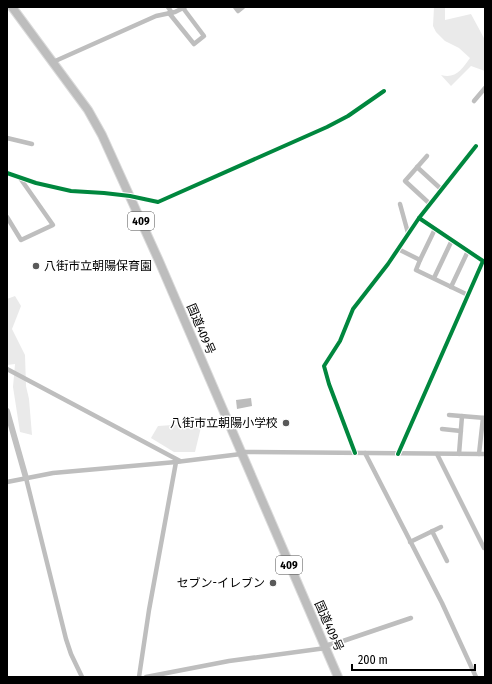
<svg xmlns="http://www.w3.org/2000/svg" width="492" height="684" font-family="'Fira Sans Condensed','Noto Sans JP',sans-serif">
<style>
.green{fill:#eaeaea}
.water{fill:#bcbcbc}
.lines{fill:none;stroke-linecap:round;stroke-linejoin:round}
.highway-casing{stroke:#dbdbdb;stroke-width:10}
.street{stroke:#bebebe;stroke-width:4.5}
.secondary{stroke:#c1c1c1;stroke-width:6}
.highway{stroke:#bdbdbd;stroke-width:8}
.cycleway-casing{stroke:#fff;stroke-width:6}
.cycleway{stroke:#00873e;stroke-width:4}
.poi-dot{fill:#595959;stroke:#fff;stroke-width:1.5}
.labels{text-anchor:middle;stroke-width:3;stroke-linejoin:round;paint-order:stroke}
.shield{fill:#fff;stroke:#4c4c4c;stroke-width:1}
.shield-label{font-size:11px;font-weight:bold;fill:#000}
.poi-label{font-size:12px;fill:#000;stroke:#fff;text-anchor:end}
.street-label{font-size:12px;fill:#000;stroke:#fff}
</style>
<rect width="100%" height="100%" fill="#fff"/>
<!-- green -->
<g class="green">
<path d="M434 7H445V20L471 14 485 40V71L471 66 451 86 441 75C456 79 462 69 470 58L459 48 445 41 436 32 433 26Z"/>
<polygon points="15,296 21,306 12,329 25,355 26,386 29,399 32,435 20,432 13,387 15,364 7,365 7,299"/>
<polygon points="202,423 195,452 174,452 151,438 158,426"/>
</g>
<!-- water -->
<polygon class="water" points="251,398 252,406 237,409 236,400"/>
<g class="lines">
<defs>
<polyline id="highway" points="12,7 88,110 102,135 159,261 338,677"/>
</defs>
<!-- highway casing -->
<use href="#highway" class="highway-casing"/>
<!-- street -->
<g class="street">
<polyline points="168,7 172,13"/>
<polyline points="235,7 238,11 243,7"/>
<polyline points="169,13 194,44 204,36 183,8"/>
<polyline points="53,62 156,16 175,12 185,7"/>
<polyline points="474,101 485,88"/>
<polyline points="7,138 32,144"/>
<polyline points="427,156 405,181 430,204"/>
<polyline points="417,167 441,189"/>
<polyline points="7,173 36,183 71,191 104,193 130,196 158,202 327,127 348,116 384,91"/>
<polyline points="400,204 408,233"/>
<polyline points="7,217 21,240 53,225 20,178"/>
<polyline points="398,249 420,260 416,270 468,295"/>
<polyline points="420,260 435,229"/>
<polyline points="434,278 452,240"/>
<polyline points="451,287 468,251"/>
<polyline points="7,369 180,461"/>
<polyline points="449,415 485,418"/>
<polyline points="442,429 461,431"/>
<polyline points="241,452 485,454"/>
<polyline points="355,453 329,384 324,366 340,341 353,309 388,264 419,218 476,146"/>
<polyline points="365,453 442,603 476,677"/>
<polyline points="398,454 483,261 419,218"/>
<polyline points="437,454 484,548"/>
<polyline points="459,454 462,416"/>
<polyline points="479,454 483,418"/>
<polyline points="26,478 66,639 71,654 82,677"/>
<polyline points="7,482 53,473 176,462 241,454"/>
<polyline points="432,531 447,561"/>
<polyline points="410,542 441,527"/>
<polyline points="324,646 343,641 411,618"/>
<polyline points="139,677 149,610 176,462"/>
<polyline points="146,677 229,661 326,648"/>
</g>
<!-- secondary -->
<polyline class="secondary" points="7,411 26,478"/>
<!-- highway -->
<use href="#highway" class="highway"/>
<defs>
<g id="cycleway">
<polyline points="7,173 36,183 71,191 104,193 130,196 158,202 327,127 348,116 384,91"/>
<polyline points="355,453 329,384 324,366 340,341 353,309 388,264 419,218 476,146"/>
<polyline points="398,454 483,261 419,218"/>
</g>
</defs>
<!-- cycleway casing -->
<use href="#cycleway" class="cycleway-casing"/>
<!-- cycleway -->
<use href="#cycleway" class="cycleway"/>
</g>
<!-- markers -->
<g class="poi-dot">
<circle cx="36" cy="266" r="4"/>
<circle cx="286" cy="423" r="4"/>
<circle cx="273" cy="583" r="4"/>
</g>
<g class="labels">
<!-- shield labels -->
<g class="shield">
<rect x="128" y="212" width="26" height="18" rx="3"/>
<rect x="276" y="556" width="26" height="18" rx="3"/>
</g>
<g class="shield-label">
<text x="141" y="225">409</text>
<text x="289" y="569">409</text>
</g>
<!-- poi labels -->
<g class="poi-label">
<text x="44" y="270" text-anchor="start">八街市立朝陽保育園</text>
<text x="278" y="427">八街市立朝陽小学校</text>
<text x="265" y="587">セブン-イレブン</text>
</g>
<!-- street labels -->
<g class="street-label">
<text transform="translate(201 329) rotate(67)" y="4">国道409号</text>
<text transform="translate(329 626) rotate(66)" y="4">国道409号</text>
</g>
</g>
<!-- border -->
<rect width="492" height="684" fill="none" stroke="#000000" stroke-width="16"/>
<!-- scale -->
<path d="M352 664v6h123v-6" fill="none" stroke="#000000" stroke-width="2"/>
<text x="358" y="664" font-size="12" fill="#000000" stroke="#ffffff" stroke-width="3" paint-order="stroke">200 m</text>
</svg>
